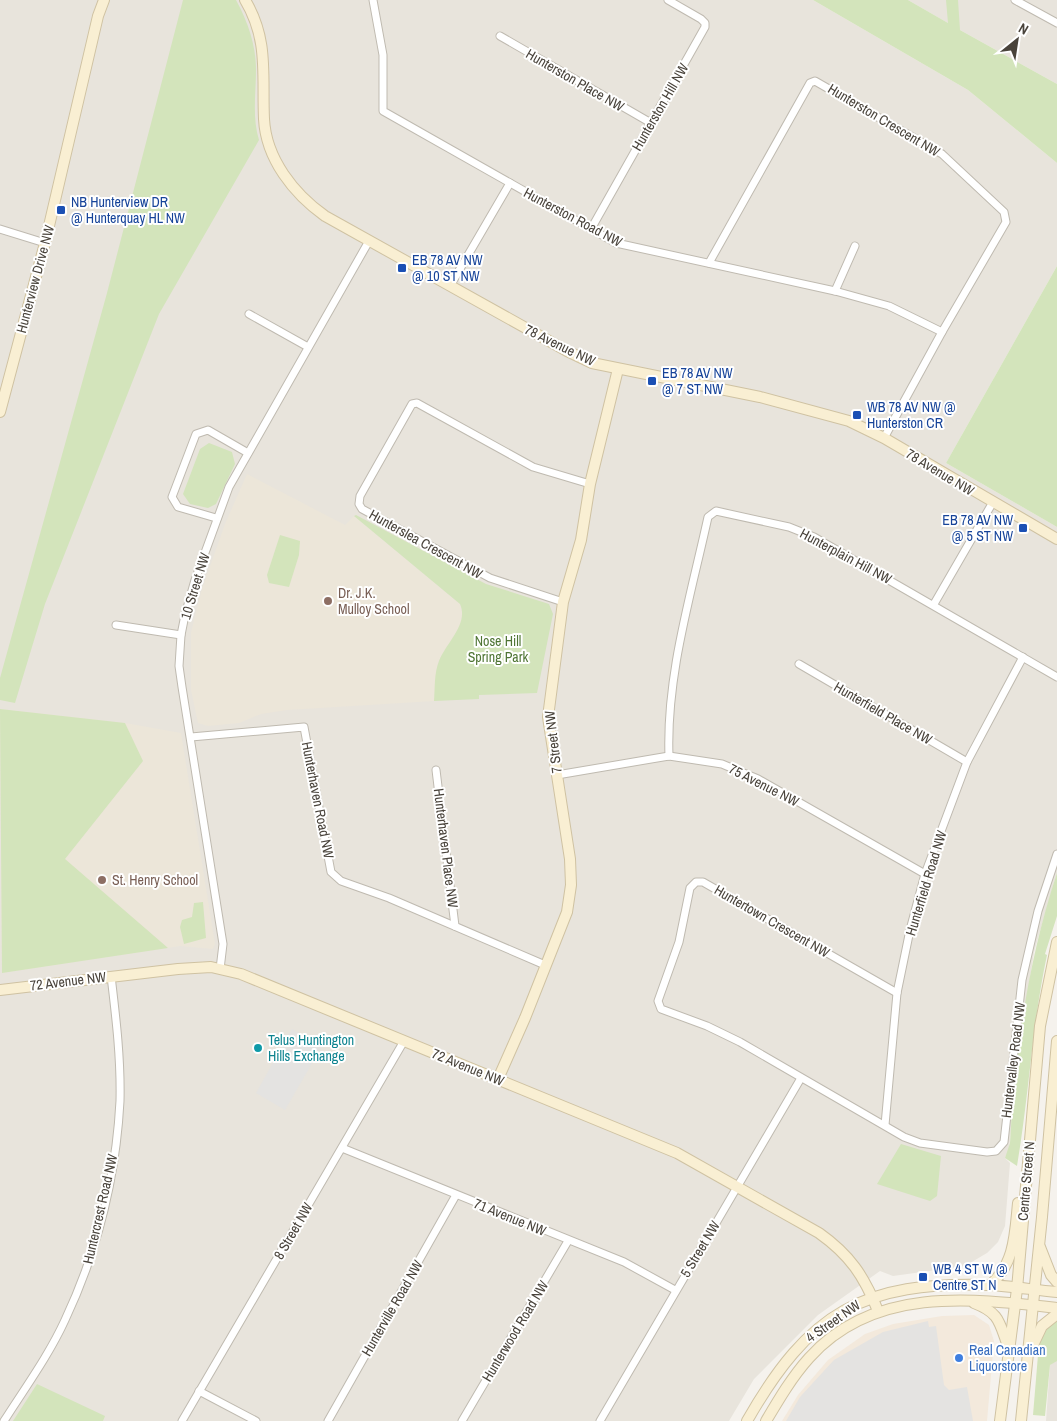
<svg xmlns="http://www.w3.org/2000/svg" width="1057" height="1421" font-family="'Archivo Narrow',sans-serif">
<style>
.residential{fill:#e8e4dc}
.commercial{fill:#f3e9dc}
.education{fill:#ece6d9}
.green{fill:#d3e4bb}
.parking{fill:#e4e3e1}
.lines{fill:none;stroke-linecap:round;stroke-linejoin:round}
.street-casing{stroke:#bfbab0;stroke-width:9}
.secondary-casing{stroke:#cfc2a2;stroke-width:12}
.street{stroke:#fff;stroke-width:7}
.secondary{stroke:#f9efd3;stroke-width:10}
.transit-dot{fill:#1a4fb4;stroke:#fff;stroke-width:2}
.education-dot{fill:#8d6e63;stroke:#fff;stroke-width:2}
.culture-dot{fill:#0f9aa8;stroke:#fff;stroke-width:2}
.shop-dot{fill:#3f7fe0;stroke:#fff;stroke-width:2}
.labels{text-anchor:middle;stroke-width:4;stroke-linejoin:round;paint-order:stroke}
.street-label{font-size:14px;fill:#49433b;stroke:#fff}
.transit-label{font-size:14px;fill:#164399;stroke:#fff;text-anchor:start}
.education-label{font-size:14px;fill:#785e54;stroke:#fff;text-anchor:start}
.park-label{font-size:14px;fill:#4f7534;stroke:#fff}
.culture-label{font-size:14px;fill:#0d838f;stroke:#fff;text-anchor:start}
.shop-label{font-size:14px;fill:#366cbe;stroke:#fff;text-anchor:start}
</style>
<rect width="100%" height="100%" fill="#f5f2ed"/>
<!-- residential -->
<g class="residential">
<polygon points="0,0 813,0 968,90 1057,163 1057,266 946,463 1057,527 1057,873 1034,952 1018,1059 1009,1150 1005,1158 1010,1163 1005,1226 998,1242 987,1253 965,1266 893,1276 880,1271 818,1315 754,1379 729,1421 0,1421"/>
<polygon points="908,0 1057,0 1057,84 960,30"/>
<polygon points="1054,1361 1057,1361 1057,1421 1046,1421 1050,1365"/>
</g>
<!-- commercial -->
<polygon class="commercial" points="974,1315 989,1325 994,1341 987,1421 782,1421 798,1395 828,1360 865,1334 893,1324 942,1316"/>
<!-- education -->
<g class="education">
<polygon points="247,474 345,525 354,516 460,604 463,615 462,623 438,662 434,701 287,710 261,714 239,723 208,726 198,723 191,690 191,633 202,589 225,524"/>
<polygon points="0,709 125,723 181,733 215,944 213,949 180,946 2,973"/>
</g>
<!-- green -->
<g class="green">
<path d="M183 0H236C248 22 256 45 256 70 256 94 252 117 259 140L159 314 45 604 15 703 0 700V678L107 293Z"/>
<polygon points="813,0 908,0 948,23 946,0 958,0 960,30 1057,84 1057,163 968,90"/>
<polygon points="1057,266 1057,527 946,463"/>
<polygon points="209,443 232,452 235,464 216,504 208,508 190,504 183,494 200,449"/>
<path d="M356 515 486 584 549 604 553 614 537 693 479 695V699L434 701C435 688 434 673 439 661 446 643 469 624 460 604L354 516Z"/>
<polygon points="280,535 300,541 299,555 289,587 269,583 267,575"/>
<polygon points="0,709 125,723 143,761 65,859 168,948 2,973"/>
<path d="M1057 873V916L1045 954 1047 955C1032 1025 1029 1096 1017 1166L1005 1158 1010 1143C1015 1052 1028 960 1057 873Z"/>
<polygon points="203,902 206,938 184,944 180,927 182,920 192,917 194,903"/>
<polygon points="901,1144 941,1156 937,1196 930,1201 877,1184"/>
<polygon points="1057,1317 1057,1361 1050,1365 1045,1416 1033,1415 1039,1343 1041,1334"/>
<polygon points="37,1384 105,1416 103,1421 13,1421"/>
</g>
<!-- parking -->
<g class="parking">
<polygon points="292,1029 322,1046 285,1110 256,1093"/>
<polygon points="928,1321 929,1327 936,1326 944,1385 949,1390 967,1387 973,1421 786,1421 800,1397 834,1360 883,1332"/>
</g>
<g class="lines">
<defs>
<g id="street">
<polyline points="373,0 383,55 383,111 616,243 835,291 889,306 942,332"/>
<polyline points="1015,0 1057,23"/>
<polyline points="500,36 651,123"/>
<polyline points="0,229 45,243"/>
<polyline points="591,229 705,27 705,23 701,19 668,0"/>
<polyline points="709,263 810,83 815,81 942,154 1004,212 1006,222 942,332 884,438"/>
<polyline points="450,286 510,183"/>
<polyline points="835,291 855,246"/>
<polyline points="249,314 308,347"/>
<polyline points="216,518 178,507 172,497 196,434 208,430 248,453"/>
<polyline points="563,602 490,578 362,509 359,504 360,496 412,404 417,403 533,467 590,484"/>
<polyline points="934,604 993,502"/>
<polyline points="116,625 181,635"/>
<polyline points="799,664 967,762"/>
<polyline points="191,737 304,727 331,872 341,881 389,898 545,965"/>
<path d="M669 756C666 676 691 595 708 517L716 511 789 527 814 537 1057 677"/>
<polyline points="436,770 455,926"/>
<polyline points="557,775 669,756 722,764 758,779 925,874"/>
<polyline points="220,969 223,944 182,687 179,666 181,635 185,615 195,580 229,487 369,241"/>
<polyline points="897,993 703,882 696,882 690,888 679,942 658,1001 661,1009 707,1026 740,1042 904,1137 920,1143 987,1152 996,1151 1004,1142 1022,980 1038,911 1057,854"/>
<polyline points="885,1125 897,993 910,930 925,874 967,762 1023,657"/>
<polyline points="342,1148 624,1262 675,1290"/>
<polyline points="199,1391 256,1421"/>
<path d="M4 1421C25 1388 49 1355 65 1320 97 1252 116 1177 120 1101 121 1059 116 1018 111 976"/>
<polyline points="182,1421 404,1041"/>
<polyline points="328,1421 456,1195"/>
<polyline points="462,1421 568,1241"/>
<polyline points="600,1421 801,1078"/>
</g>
<g id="secondary">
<path d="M245 0C269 40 262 75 264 119 266 159 294 194 325 216L567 351 592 363 760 397 849 421 884 438 1057 539"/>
<polyline points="0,412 45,243 98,16 104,0"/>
<path d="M0 990 178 969 211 967 241 974 677 1153 819 1233C850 1255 864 1276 878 1311"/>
<polyline points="498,1079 525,1018 567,912 571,885 570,859 548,717 563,602 581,540 590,484 618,369"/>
<polyline points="1040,1247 1051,1275 1057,1282"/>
<path d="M990 1285C1015 1264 1015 1233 1018 1203"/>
<path d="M974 1303C1000 1313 999 1322 1008 1346"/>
<polyline points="1033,1345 1042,1326 1057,1314"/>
<path d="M747 1421C809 1312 863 1281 989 1285 1011 1286 1034 1290 1057 1292"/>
<path d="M766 1421C779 1399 792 1377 809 1358 873 1286 971 1298 1057 1308"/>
<polyline points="1000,1421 1017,1289 1040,1026 1057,942"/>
<polyline points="1021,1421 1042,1217 1057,1041"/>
</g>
</defs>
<!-- street casing -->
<use href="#street" class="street-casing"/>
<!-- secondary casing -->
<use href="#secondary" class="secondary-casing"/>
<!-- street -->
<use href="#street" class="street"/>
<!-- secondary -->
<use href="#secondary" class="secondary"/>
</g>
<!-- markers -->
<g class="transit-dot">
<rect x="56" y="205" width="10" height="10" rx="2.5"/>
<rect x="397" y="263" width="10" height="10" rx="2.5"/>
<rect x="647" y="376" width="10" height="10" rx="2.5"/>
<rect x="852" y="410" width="10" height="10" rx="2.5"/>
<rect x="1018" y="523" width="10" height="10" rx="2.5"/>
<rect x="918" y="1272" width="10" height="10" rx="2.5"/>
</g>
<g class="education-dot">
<circle cx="328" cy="601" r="5"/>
<circle cx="102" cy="880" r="5"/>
</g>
<circle class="culture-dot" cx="258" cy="1048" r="5"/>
<circle class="shop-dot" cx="959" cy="1358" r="5"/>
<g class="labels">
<!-- street labels -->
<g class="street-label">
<text transform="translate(575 80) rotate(30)" y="5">Hunterston Place NW</text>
<text transform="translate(660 107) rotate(-60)" y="5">Hunterston Hill NW</text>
<text transform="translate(884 120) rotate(31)" y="5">Hunterston Crescent NW</text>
<text transform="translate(573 217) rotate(28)" y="5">Hunterston Road NW</text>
<text transform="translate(35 279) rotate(-75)" y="5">Hunterview Drive NW</text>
<text transform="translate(560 345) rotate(26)" y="5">78 Avenue NW</text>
<text transform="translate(940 472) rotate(31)" y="5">78 Avenue NW</text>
<text transform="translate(426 544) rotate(29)" y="5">Hunterslea Crescent NW</text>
<text transform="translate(846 556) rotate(28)" y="5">Hunterplain Hill NW</text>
<text transform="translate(195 586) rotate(-73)" y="5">10 Street NW</text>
<text transform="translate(883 713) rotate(30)" y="5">Hunterfield Place NW</text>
<text transform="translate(553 742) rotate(-97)" y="5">7 Street NW</text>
<text transform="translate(764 785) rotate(27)" y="5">75 Avenue NW</text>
<text transform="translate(318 800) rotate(79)" y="5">Hunterhaven Road NW</text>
<text transform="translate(446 848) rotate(83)" y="5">Hunterhaven Place NW</text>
<text transform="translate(926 883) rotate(-73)" y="5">Hunterfield Road NW</text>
<text transform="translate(772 921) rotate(30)" y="5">Huntertown Crescent NW</text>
<text transform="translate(68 981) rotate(-7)" y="5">72 Avenue NW</text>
<text transform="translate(1013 1060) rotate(-83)" y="5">Huntervalley Road NW</text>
<text transform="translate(468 1067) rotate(22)" y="5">72 Avenue NW</text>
<text transform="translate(1026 1181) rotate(-85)" y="5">Centre Street N</text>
<text transform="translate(100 1209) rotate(-77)" y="5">Huntercrest Road NW</text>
<text transform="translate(510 1217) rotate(22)" y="5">71 Avenue NW</text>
<text transform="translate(293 1231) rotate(-60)" y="5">8 Street NW</text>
<text transform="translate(700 1249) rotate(-59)" y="5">5 Street NW</text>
<text transform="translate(392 1308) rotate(-60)" y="5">Hunterville Road NW</text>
<text transform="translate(833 1321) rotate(-35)" y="5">4 Street NW</text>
<text transform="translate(515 1331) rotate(-59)" y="5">Hunterwood Road NW</text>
</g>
<!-- transit labels -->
<g class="transit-label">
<text x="71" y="207">NB Hunterview DR<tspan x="71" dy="16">@ Hunterquay HL NW</tspan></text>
<text x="412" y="265">EB 78 AV NW<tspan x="412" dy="16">@ 10 ST NW</tspan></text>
<text x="662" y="378">EB 78 AV NW<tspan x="662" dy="16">@ 7 ST NW</tspan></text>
<text x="867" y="412">WB 78 AV NW @<tspan x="867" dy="16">Hunterston CR</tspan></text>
<text x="1013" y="525" text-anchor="end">EB 78 AV NW<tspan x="1013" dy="16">@ 5 ST NW</tspan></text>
<text x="933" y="1274">WB 4 ST W @<tspan x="933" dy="16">Centre ST N</tspan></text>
</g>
<!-- education labels -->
<g class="education-label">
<text x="338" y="598">Dr. J.K.<tspan x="338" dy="16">Mulloy School</tspan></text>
<text x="112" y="885">St. Henry School</text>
</g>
<!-- park labels -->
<g class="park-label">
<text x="498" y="646">Nose Hill<tspan x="498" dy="16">Spring Park</tspan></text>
</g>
<!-- culture labels -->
<g class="culture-label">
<text x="268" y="1045">Telus Huntington<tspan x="268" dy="16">Hills Exchange</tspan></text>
</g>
<!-- shop labels -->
<g class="shop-label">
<text x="969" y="1355">Real Canadian<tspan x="969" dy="16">Liquorstore</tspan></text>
</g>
</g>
<!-- north arrow -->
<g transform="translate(1017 40) rotate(30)" stroke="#ffffff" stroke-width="4" paint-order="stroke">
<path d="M0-4L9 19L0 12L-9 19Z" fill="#49433b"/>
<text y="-8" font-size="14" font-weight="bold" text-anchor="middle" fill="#49433b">N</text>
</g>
</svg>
